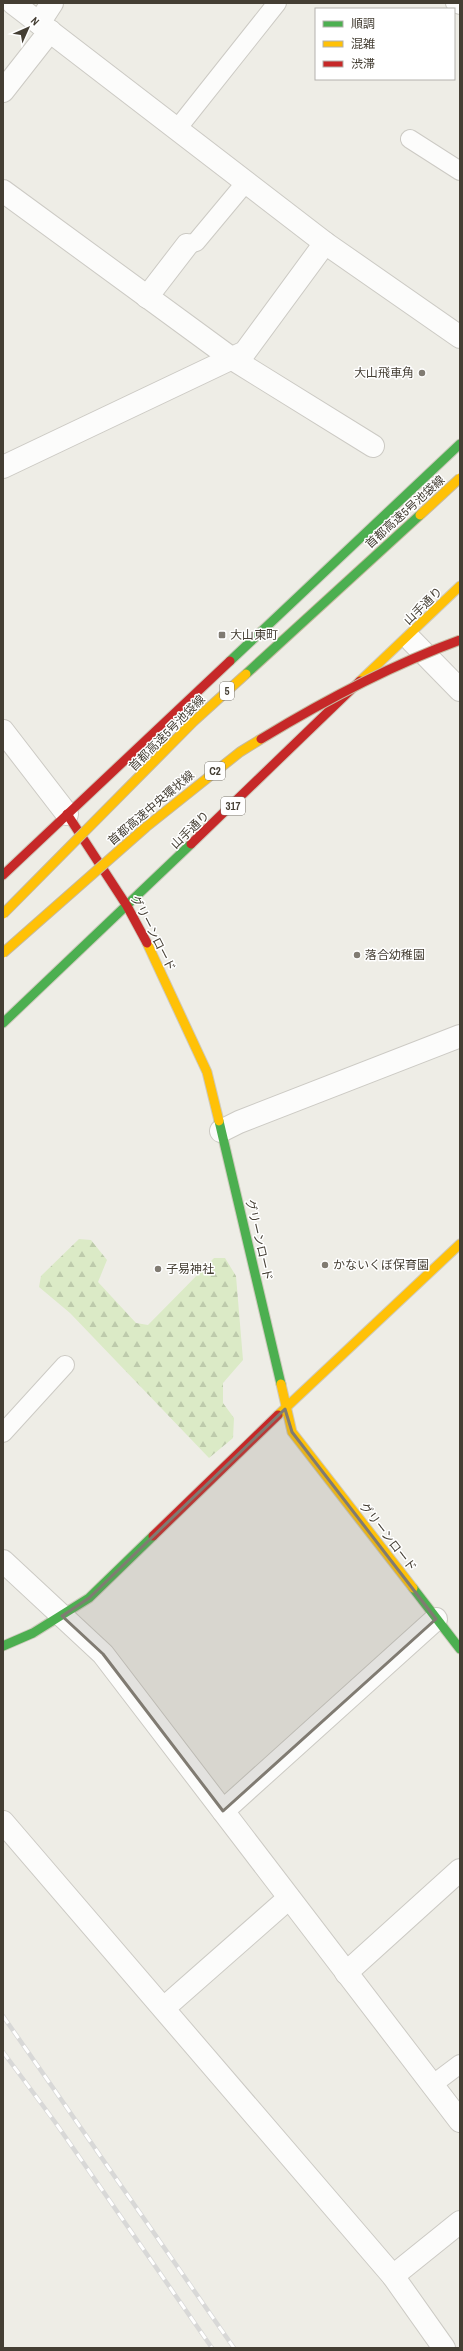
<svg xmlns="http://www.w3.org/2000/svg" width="463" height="2351" font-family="'Archivo Narrow','Noto Sans JP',sans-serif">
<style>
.forest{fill:url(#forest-firs)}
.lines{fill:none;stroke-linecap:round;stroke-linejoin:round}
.lane-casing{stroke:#cccac4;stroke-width:20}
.street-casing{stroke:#cccac4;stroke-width:24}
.fast-casing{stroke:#cecabd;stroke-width:11}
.slow-casing{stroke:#cecabd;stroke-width:11}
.jam-casing{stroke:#cecabd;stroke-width:11}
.lane{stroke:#fcfcfb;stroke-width:18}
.street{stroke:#fcfcfb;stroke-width:22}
.fast{stroke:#4caf50;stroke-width:9}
.slow{stroke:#ffc107;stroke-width:9}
.jam{stroke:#c62828;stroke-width:9}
.rail-casing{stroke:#d8d8d7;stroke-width:4.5}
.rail{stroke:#fff;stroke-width:3;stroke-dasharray:9;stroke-linecap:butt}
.fast-bridge-casing{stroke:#c6baa1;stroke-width:11;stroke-linecap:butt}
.slow-bridge-casing{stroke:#c6baa1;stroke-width:11;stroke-linecap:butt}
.jam-bridge-casing{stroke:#c6baa1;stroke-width:11;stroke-linecap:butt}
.fast-bridge{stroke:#4caf50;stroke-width:9}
.slow-bridge{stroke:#ffc107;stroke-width:9}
.jam-bridge{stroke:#c62828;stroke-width:9}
.marked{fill:#807b72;fill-opacity:0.2;stroke:#807b72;stroke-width:3;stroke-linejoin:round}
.poi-dot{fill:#807b72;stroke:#fff;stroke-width:1.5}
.labels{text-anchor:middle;stroke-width:3;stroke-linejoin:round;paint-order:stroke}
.shield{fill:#fff;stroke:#7c7870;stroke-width:1}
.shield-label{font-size:11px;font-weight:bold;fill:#443e33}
.poi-label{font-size:12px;fill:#443e33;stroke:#fff;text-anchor:start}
.street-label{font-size:12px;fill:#443e33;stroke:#fff}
</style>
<defs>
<pattern id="forest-firs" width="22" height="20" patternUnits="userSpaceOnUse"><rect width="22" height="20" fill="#dbeac6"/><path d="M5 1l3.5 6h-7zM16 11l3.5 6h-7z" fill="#bdcaab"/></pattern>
</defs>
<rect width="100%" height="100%" fill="#eeede6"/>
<!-- forest -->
<polygon class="forest" points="79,1239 91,1240 107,1260 98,1282 136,1323 148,1325 214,1258 225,1258 236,1276 243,1360 223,1383 223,1403 234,1418 233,1438 209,1458 70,1313 39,1287 41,1276"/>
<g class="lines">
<defs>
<g id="lane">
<polyline points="455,3 460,5"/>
<polyline points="177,129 277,3"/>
<polyline points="410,139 460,171"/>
<polyline points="187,245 196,242 246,182"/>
<polyline points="3,1433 65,1365"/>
<polyline points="432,2085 460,2064"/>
</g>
<g id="street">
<polyline points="13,3 325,243 460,337"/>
<polyline points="39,23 52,3"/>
<polyline points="3,91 50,31"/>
<polyline points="3,191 231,358 373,446"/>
<polyline points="147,297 187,245"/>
<polyline points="3,467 245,352 325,243"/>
<polyline points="412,641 460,690"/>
<polyline points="3,731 67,814"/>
<polyline points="221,1131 239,1122 460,1036"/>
<polyline points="3,1561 103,1654 460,2121"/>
<polyline points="223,1811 436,1619"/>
<polyline points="3,1822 393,2276 444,2348"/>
<polyline points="346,1973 460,1870"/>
<polyline points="164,2008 289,1898"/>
<polyline points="393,2276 460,2222"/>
</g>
<g id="fast">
<polyline points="230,661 460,444"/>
<polyline points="3,1023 191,844"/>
<polyline points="219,1121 281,1384"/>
<polyline points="413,1588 460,1649"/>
<polyline points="3,1646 33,1633 89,1598 153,1536"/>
</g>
<g id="slow">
<polyline points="360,681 460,586"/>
<polyline points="147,943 207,1072 219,1121"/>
<polyline points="281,1384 292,1432 413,1588"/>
<polyline points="278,1415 460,1244"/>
</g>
<g id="jam">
<polyline points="67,814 127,906 147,943"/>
<polyline points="191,844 360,681"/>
<polyline points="3,875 230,661"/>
<polyline points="153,1536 278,1415"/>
</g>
</defs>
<!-- lane casing -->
<use href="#lane" class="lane-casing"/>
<!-- street casing -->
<use href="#street" class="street-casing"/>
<!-- fast casing -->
<use href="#fast" class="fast-casing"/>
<!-- slow casing -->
<use href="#slow" class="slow-casing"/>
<!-- jam casing -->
<use href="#jam" class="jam-casing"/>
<!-- lane -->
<use href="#lane" class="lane"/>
<!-- street -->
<use href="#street" class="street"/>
<!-- fast -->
<use href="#fast" class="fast"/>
<!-- slow -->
<use href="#slow" class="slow"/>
<!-- jam -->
<use href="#jam" class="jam"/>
<defs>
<g id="rail">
<polyline points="3,2016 234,2348"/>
<polyline points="3,2052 55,2122 212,2348"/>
</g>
</defs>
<!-- rail casing -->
<use href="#rail" class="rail-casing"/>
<!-- rail -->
<use href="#rail" class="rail"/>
<defs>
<polyline id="fast-bridge" points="246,674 420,515"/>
<g id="slow-bridge">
<polyline points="420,515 460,478"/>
<polyline points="3,914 193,722 246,674"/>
<polyline points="3,953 146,827 240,752 261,739"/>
</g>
<path id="jam-bridge" d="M261 739C325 700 389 666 460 640"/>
</defs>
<!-- fast-bridge casing -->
<use href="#fast-bridge" class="fast-bridge-casing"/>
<!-- slow-bridge casing -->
<use href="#slow-bridge" class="slow-bridge-casing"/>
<!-- jam-bridge casing -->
<use href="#jam-bridge" class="jam-bridge-casing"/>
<!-- fast-bridge -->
<use href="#fast-bridge" class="fast-bridge"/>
<!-- slow-bridge -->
<use href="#slow-bridge" class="slow-bridge"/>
<!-- jam-bridge -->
<use href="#jam-bridge" class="jam-bridge"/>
</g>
<!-- marked area -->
<path class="marked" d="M285 1409 292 1432 436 1619 223 1811 103 1654 62 1616 89 1598Z"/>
<!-- markers -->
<g class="poi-dot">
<circle cx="422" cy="373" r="4"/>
<rect x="218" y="631" width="8" height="8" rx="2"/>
<circle cx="357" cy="955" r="4"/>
<circle cx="325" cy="1265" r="4"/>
<circle cx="158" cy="1269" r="4"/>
</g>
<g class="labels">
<!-- shield labels -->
<g class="shield">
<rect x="220" y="682" width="14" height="18" rx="3"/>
<rect x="205" y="762" width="20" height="18" rx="3"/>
<rect x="221" y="797" width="24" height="18" rx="3"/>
</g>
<g class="shield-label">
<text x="227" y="695">5</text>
<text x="215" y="775">C2</text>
<text x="233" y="810">317</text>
</g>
<!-- poi labels -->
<g class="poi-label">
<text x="414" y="377" text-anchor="end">大山飛車角</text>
<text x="230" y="639">大山東町</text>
<text x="365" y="959">落合幼稚園</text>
<text x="333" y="1269">かないくぼ保育園</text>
<text x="166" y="1273">子易神社</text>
</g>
<!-- street labels -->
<g class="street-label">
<text transform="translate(405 512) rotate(-42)" y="4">首都高速5号池袋線</text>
<text transform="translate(423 606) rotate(-44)" y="4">山手通り</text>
<text transform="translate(167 733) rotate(-45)" y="4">首都高速5号池袋線</text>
<text transform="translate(151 808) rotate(-40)" y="4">首都高速中央環状線</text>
<text transform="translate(190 830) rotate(-44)" y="4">山手通り</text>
<text transform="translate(153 933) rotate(63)" y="4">グリーンロード</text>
<text transform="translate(259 1240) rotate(77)" y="4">グリーンロード</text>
<text transform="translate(388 1537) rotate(52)" y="4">グリーンロード</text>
</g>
</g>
<!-- border -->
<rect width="463" height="2351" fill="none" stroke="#443e33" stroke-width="8"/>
<!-- legend -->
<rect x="315" y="8" width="140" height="72" fill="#ffffff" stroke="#b4b2ad"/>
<rect x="323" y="21" width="20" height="6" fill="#4caf50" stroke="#b4b2ad"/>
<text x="351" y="28" font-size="12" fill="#443e33">順調</text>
<rect x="323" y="41" width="20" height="6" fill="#ffc107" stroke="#b4b2ad"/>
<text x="351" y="48" font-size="12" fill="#443e33">混雑</text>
<rect x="323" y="61" width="20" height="6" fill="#c62828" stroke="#b4b2ad"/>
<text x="351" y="68" font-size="12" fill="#443e33">渋滞</text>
<!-- north arrow -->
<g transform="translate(28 28) rotate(45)" stroke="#ffffff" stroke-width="3" paint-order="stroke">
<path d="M0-3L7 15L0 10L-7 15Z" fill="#443e33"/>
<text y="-6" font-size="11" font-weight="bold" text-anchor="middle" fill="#443e33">N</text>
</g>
</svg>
